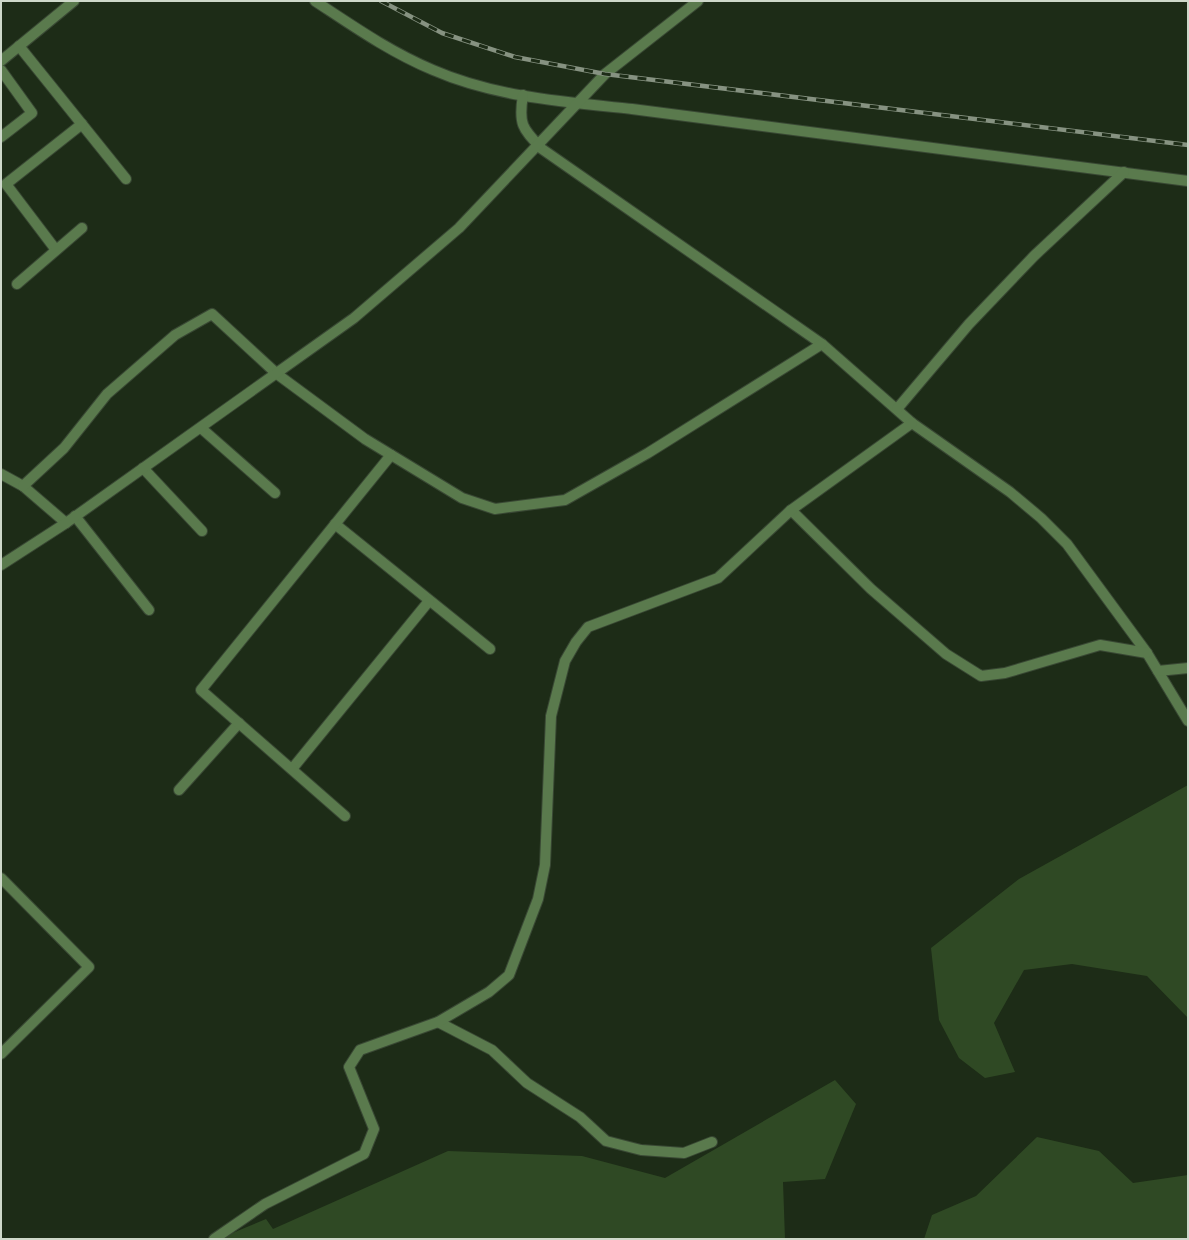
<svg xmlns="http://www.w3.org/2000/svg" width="1189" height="1240" font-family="'Roboto Serif',serif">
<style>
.green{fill:#2f4924}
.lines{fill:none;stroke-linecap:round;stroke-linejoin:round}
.minor-casing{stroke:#394834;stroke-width:12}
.minor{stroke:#5a7a4d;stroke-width:10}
.rail-casing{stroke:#869281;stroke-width:4.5}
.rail{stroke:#1d2c17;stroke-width:3;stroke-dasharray:9;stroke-linecap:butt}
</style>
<rect width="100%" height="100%" fill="#1d2c17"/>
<!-- green -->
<g class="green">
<polygon points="1188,785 1188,1018 1147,976 1072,964 1024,970 994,1023 1015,1072 985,1078 959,1058 939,1020 931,948 1019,879"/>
<polygon points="835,1080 856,1104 825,1179 783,1182 785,1239 218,1239 266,1219 273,1229 448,1151 582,1156 665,1178"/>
<polygon points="1037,1137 1099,1151 1133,1183 1188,1175 1188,1239 924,1239 932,1215 976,1196"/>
</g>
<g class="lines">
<defs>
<g id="minor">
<path d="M315 1C353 26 390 52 433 70 495 97 565 102 632 109L1188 181"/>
<polyline points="19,46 126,179"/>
<polyline points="1,61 74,1"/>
<polyline points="1,70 32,113 1,137"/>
<path d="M523 95C518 125 523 129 542 149L822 344 912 423 1010 492 1041 518 1067 544 1147 653 1188 721"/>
<polyline points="56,250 6,184 82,124"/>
<polyline points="17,284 82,228"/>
<polyline points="897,409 969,324 1034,256 1124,172"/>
<polyline points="201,428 275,493"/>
<polyline points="143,468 202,531"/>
<polyline points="1,474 23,486 66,523"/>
<polyline points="23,486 64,448 107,394 175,335 212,314 277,374 365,439 462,498 495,509 565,500 648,453 822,344"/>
<polyline points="791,510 871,589 946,654 981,676 1005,673 1100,645 1147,653"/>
<polyline points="75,516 149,610"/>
<polyline points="335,524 490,649"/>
<polyline points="1,565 66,523 354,318 459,228 605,74 698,1"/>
<polyline points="1158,671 1188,668"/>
<polyline points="292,769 429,601"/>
<polyline points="179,790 239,723"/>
<polyline points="345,816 201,690 391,455"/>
<polyline points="1,878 89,967 1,1054"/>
<polyline points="438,1022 492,1050 527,1083 580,1117 606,1141 641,1150 684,1153 712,1142"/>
<polyline points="214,1239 265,1204 364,1154 374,1129 349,1067 360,1050 438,1022 489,992 509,975 538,899 545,865 551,716 565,661 576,642 588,627 718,578 791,510 912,423"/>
</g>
</defs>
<!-- minor casing -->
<use href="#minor" class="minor-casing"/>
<!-- minor -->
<use href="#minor" class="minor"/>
<defs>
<polyline id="rail" points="381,1 442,33 515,57 605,74 1188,145"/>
</defs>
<!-- rail casing -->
<use href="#rail" class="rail-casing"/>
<!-- rail -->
<use href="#rail" class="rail"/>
</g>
<!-- border -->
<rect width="1189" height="1240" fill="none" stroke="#ced8ca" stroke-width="4"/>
</svg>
